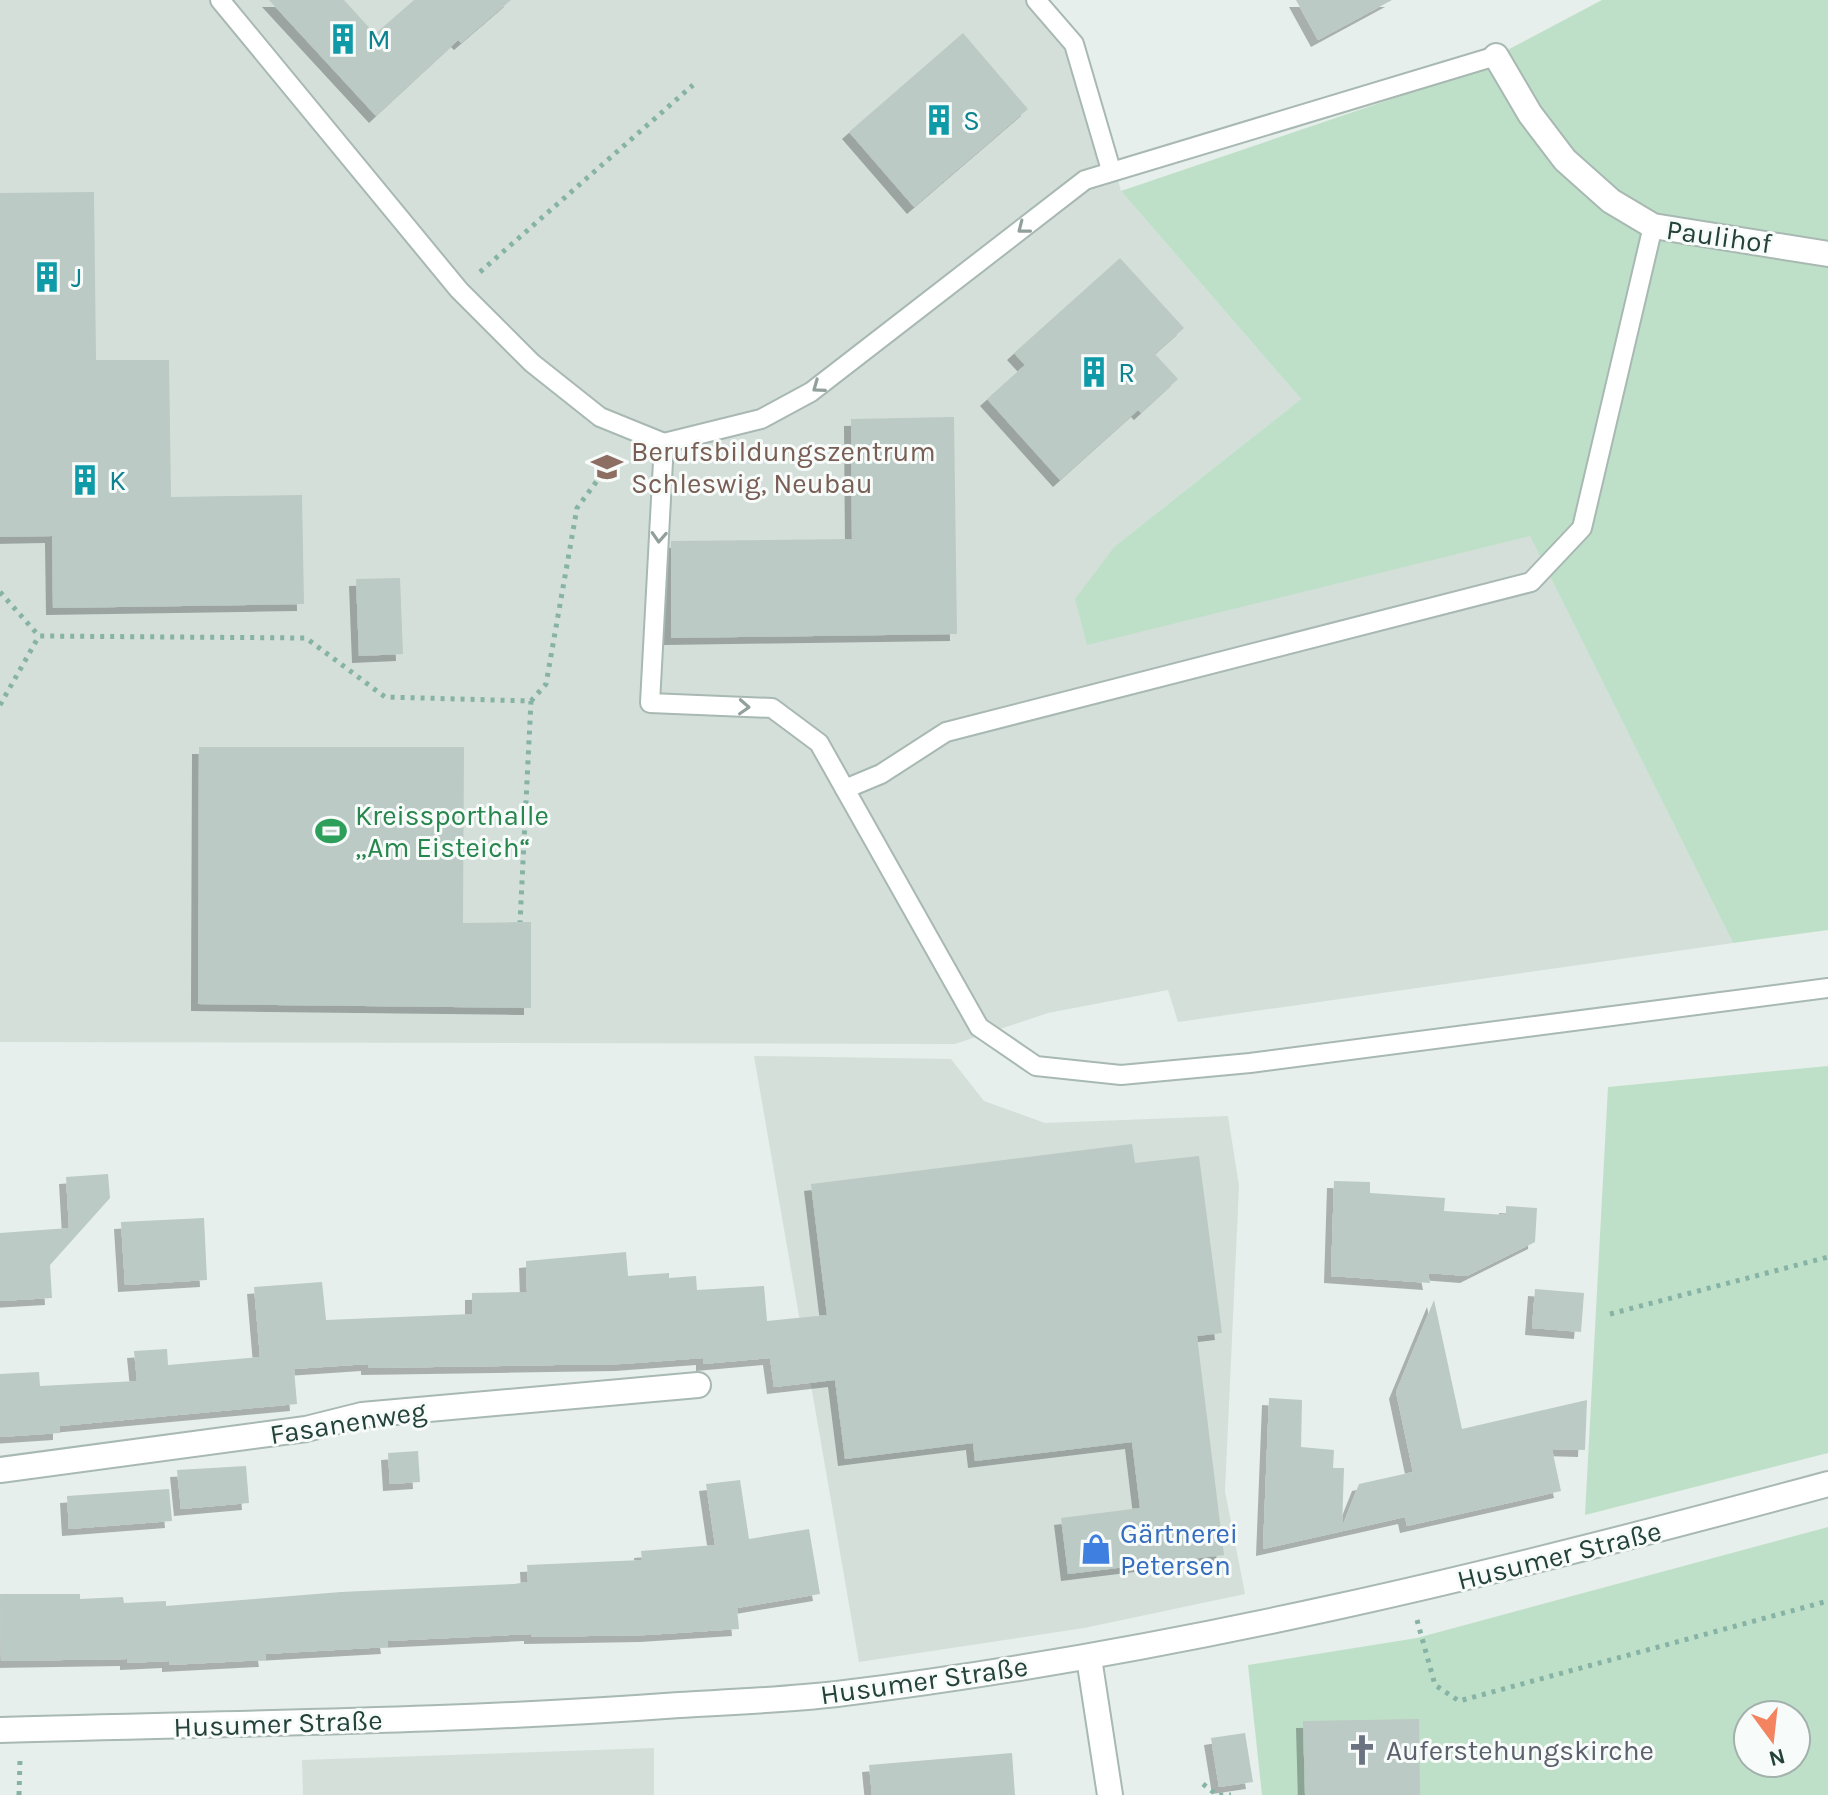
<svg xmlns="http://www.w3.org/2000/svg" width="1828" height="1795" font-family="Karla,sans-serif">
<style>
.built{fill:#d4dfda}
.green{fill:#bfe0c8;fill-rule:evenodd}
.building{fill:#bbcac4;filter:url(#shadow)}
.lines{fill:none;stroke-linecap:round;stroke-linejoin:round}
.service-casing{stroke:#a8b8b2;stroke-width:22}
.minor-casing{stroke:#a8b8b2;stroke-width:28}
.path{stroke:#86b3a5;stroke-width:5;stroke-dasharray:4 6;stroke-linecap:butt}
.service{stroke:#fff;stroke-width:18}
.minor{stroke:#fff;stroke-width:24}
.oneway{stroke:#92a09c}
.labels{text-anchor:middle;stroke-width:6;stroke-linejoin:round;paint-order:stroke}
.culture-label{font-size:28px;fill:#0d838f;stroke:#f7fbf9;text-anchor:start}
.street-label{font-size:28px;fill:#24423a;stroke:#f7fbf9}
.education-label{font-size:28px;fill:#785e54;stroke:#f7fbf9;text-anchor:start}
.leisure-label{font-size:28px;fill:#27864d;stroke:#f7fbf9;text-anchor:start}
.shop-label{font-size:28px;fill:#366cbe;stroke:#f7fbf9;text-anchor:start}
.worship-label{font-size:28px;fill:#5b616d;stroke:#f7fbf9;text-anchor:start}
</style>
<defs>
<filter id="shadow"><feDropShadow dx="-7" dy="7" stdDeviation="0" flood-color="#0004"/></filter>
</defs>
<rect width="100%" height="100%" fill="#e6efeb"/>
<!-- built -->
<g class="built">
<polygon points="0,0 1046,0 1080,41 1121,191 1301,399 1115,546 1087,644 1530,535 1733,943 1178,1022 1168,990 1048,1013 955,1044 0,1042"/>
<polygon points="754,1056 951,1059 984,1101 1045,1123 1228,1116 1239,1186 1225,1491 1245,1594 1084,1628 859,1662"/>
<polygon points="654,1748 654,1795 303,1795 302,1760"/>
</g>
<!-- green -->
<g class="green">
<polygon points="1602,0 1828,0 1828,930 1733,943 1530,536 1087,645 1075,599 1115,546 1301,399 1121,191 1412,92 1496,56"/>
<polygon points="1828,1066 1828,1453 1585,1515 1608,1087"/>
<path d="M1828 1527V1795H1262L1248 1665 1417 1638ZM1748 1715H1796V1763H1748Z"/>
</g>
<!-- building -->
<g class="building">
<polygon points="269,0 344,0 375,34 414,0 511,0 461,43 458,40 376,116"/>
<polygon points="1296,0 1392,0 1318,40"/>
<polygon points="963,33 1028,109 914,207 849,132"/>
<polygon points="94,192 96,360 169,360 171,497 302,495 304,604 53,608 52,536 0,537 0,193"/>
<polygon points="1120,258 1184,328 1155,354 1178,379 1141,413 1138,410 1060,480 987,399 1025,365 1014,353"/>
<polygon points="954,417 957,634 671,638 671,541 852,539 851,419"/>
<polygon points="400,578 403,654 359,656 356,579"/>
<polygon points="199,747 464,747 463,923 531,922 531,1008 198,1004"/>
<polygon points="1132,1144 1135,1163 1199,1156 1222,1333 1197,1336 1224,1555 1068,1574 1061,1518 1140,1508 1132,1442 975,1461 973,1443 845,1459 835,1380 774,1387 770,1358 703,1364 703,1358 622,1364 368,1368 368,1364 294,1369 297,1404 60,1426 60,1433 0,1437 0,1374 39,1372 40,1386 137,1381 134,1351 167,1349 168,1365 260,1357 254,1287 322,1282 326,1320 472,1314 472,1293 527,1292 526,1261 626,1252 628,1276 669,1273 669,1278 696,1276 697,1290 764,1286 767,1321 827,1315 811,1184"/>
<polygon points="108,1174 110,1198 50,1265 52,1298 0,1301 0,1233 69,1228 66,1177"/>
<polygon points="1334,1181 1370,1182 1370,1193 1445,1198 1444,1211 1506,1215 1506,1206 1537,1208 1535,1242 1467,1276 1428,1273 1430,1283 1331,1276"/>
<polygon points="204,1218 207,1280 125,1285 121,1222"/>
<polygon points="1535,1289 1584,1293 1581,1332 1532,1328"/>
<polygon points="1434,1300 1462,1429 1587,1400 1585,1450 1552,1449 1561,1491 1407,1526 1405,1517 1263,1549 1269,1398 1302,1400 1301,1447 1334,1450 1333,1468 1344,1468 1342,1527 1359,1484 1413,1472 1396,1392"/>
<polygon points="418,1451 420,1482 390,1484 388,1453"/>
<polygon points="246,1466 249,1503 181,1509 177,1470"/>
<polygon points="740,1480 749,1539 809,1529 820,1594 737,1608 739,1629 647,1635 531,1637 531,1634 387,1641 388,1647 265,1654 266,1660 169,1665 169,1661 127,1663 127,1659 1,1661 0,1594 80,1594 80,1599 123,1597 124,1603 166,1601 166,1606 341,1592 514,1584 528,1582 527,1565 642,1560 641,1551 715,1545 706,1484"/>
<polygon points="169,1489 172,1521 69,1529 67,1496"/>
<polygon points="1419,1719 1420,1795 1305,1795 1303,1721"/>
<polygon points="1245,1733 1253,1782 1219,1787 1211,1738"/>
<polygon points="1012,1753 1015,1795 872,1795 869,1765"/>
</g>
<g class="lines">
<defs>
<g id="service">
<polyline points="220,0 459,290 532,363 600,417 664,443"/>
<polyline points="1036,0 1074,44 1111,170"/>
<polyline points="1496,56 1085,180 811,392 761,419 664,443 650,703 772,708 819,743 979,1027 1036,1066 1121,1075 1250,1063 1828,988"/>
<polyline points="845,789 881,774 946,732 1531,582 1582,528 1653,226"/>
</g>
<g id="minor">
<polyline points="1496,56 1530,114 1565,160 1611,201 1653,226 1828,254"/>
<polyline points="0,1470 306,1429 362,1415 698,1385"/>
<polyline points="1089,1658 1110,1795"/>
<path d="M0 1730C226 1723 453 1722 679 1705 731 1702 784 1700 837 1694 1173 1653 1501 1573 1828 1484"/>
</g>
</defs>
<!-- service casing -->
<use href="#service" class="service-casing"/>
<!-- minor casing -->
<use href="#minor" class="minor-casing"/>
<!-- path -->
<g class="path">
<polyline points="480,272 693,85"/>
<polyline points="0,592 39,636 306,638 385,697 531,701 520,922"/>
<polyline points="531,701 546,684 577,508 616,455"/>
<polyline points="0,705 39,636"/>
<polyline points="1610,1314 1828,1257"/>
<polyline points="1417,1620 1435,1685 1459,1701 1828,1601"/>
<polyline points="1203,1784 1217,1795 1231,1795"/>
<polyline points="19,1795 20,1760"/>
</g>
<!-- service -->
<use href="#service" class="service"/>
<!-- minor -->
<use href="#minor" class="minor"/>
</g>
<!-- one-way arrows -->
<defs><path id="oneway-chevron" d="M-2-3.5L2.5 0L-2 3.5" fill="none" stroke-width="1.6" stroke-linecap="round" stroke-linejoin="round" transform="scale(2)"/></defs>
<g class="oneway">
<use href="#oneway-chevron" transform="translate(1023 228) rotate(142)"/>
<use href="#oneway-chevron" transform="translate(818 387) rotate(144)"/>
<use href="#oneway-chevron" transform="translate(659 537) rotate(93)"/>
<use href="#oneway-chevron" transform="translate(744 707) rotate(3)"/>
</g>
<!-- icons -->
<defs>
<symbol id="building-bare" viewBox="-9 -9 18 18"><path d="M-4-6H4V6H1V3H-1V6H-4ZM-2.5-4.3h1.7v1.8h-1.7ZM.8-4.3h1.7v1.8H.8ZM-2.5-1h1.7V.8h-1.7ZM.8-1h1.7V.8H.8Z" fill="#0f9aa8" stroke="#f7fbf9" stroke-width="2.5" paint-order="stroke"/></symbol>
<symbol id="school-bare" viewBox="-9 -9 18 18"><path d="M0-5L7-2L0 1L-7-2ZM-4 1L0 2.5L4 1V4Q0 6-4 4Z" fill="#8d6e63" stroke="#f7fbf9" stroke-width="2.5" paint-order="stroke"/></symbol>
<symbol id="stadium-bare" viewBox="-9 -9 18 18"><path d="M0-5a6.5 5 0 1 0 0 10a6.5 5 0 1 0 0-10ZM-3.5-1.8h7v3.6h-7Z" fill="#2e9e5b" stroke="#f7fbf9" stroke-width="2.5" paint-order="stroke"/></symbol>
<symbol id="shop-bare" viewBox="-9 -9 18 18"><path d="M-5-2.5h2.3a2.7 3.5 0 0 1 5.4 0H5L5.5 6h-11ZM-1.5-2.5h3a1.5 2.3 0 0 0-3 0Z" fill="#3f7fe0" stroke="#f7fbf9" stroke-width="2.5" paint-order="stroke"/></symbol>
<symbol id="church-bare" viewBox="-9 -9 18 18"><path d="M-1.2-6h2.4v3.5h3.3v2.4h-3.3V6h-2.4V-.1h-3.3v-2.4h3.3Z" fill="#6b7280" stroke="#f7fbf9" stroke-width="2.5" paint-order="stroke"/></symbol>
</defs>
<g fill-rule="evenodd">
<use href="#building-bare" x="321" y="17" width="44" height="44"/>
<use href="#building-bare" x="917" y="98" width="44" height="44"/>
<use href="#building-bare" x="25" y="255" width="44" height="44"/>
<use href="#building-bare" x="1072" y="350" width="44" height="44"/>
<use href="#school-bare" x="585" y="445" width="44" height="44"/>
<use href="#building-bare" x="63" y="458" width="44" height="44"/>
<use href="#stadium-bare" x="309" y="809" width="44" height="44"/>
<use href="#shop-bare" x="1074" y="1527" width="44" height="44"/>
<use href="#church-bare" x="1340" y="1728" width="44" height="44"/>
</g>
<g class="labels">
<!-- culture labels -->
<g class="culture-label">
<text x="367" y="49">M</text>
<text x="963" y="130">S</text>
<text x="71" y="287">J</text>
<text x="1118" y="382">R</text>
<text x="109" y="490">K</text>
</g>
<!-- street labels -->
<g class="street-label">
<text transform="translate(1719 236) rotate(8)" y="10">Paulihof</text>
<text transform="translate(348 1422) rotate(-9)" y="10">Fasanenweg</text>
<text transform="translate(1559 1555) rotate(-14)" y="10">Husumer Straße</text>
<text transform="translate(924 1680) rotate(-8)" y="10">Husumer Straße</text>
<text transform="translate(278 1723) rotate(-2)" y="10">Husumer Straße</text>
</g>
<!-- education labels -->
<g class="education-label">
<text x="631" y="461">Berufsbildungszentrum<tspan x="631" dy="32">Schleswig, Neubau</tspan></text>
</g>
<!-- leisure labels -->
<g class="leisure-label">
<text x="355" y="825">Kreissporthalle<tspan x="355" dy="32">„Am Eisteich“</tspan></text>
</g>
<!-- shop labels -->
<g class="shop-label">
<text x="1120" y="1543">Gärtnerei<tspan x="1120" dy="32">Petersen</tspan></text>
</g>
<!-- worship labels -->
<g class="worship-label">
<text x="1386" y="1760">Auferstehungskirche</text>
</g>
</g>
<!-- north arrow -->
<g transform="translate(1772 1739) rotate(165)"><circle r="38" fill="#f7fbf9" stroke="#a3b1ad" stroke-width="2"/>
<path d="M0-6L14 30L0 20L-14 30Z" fill="#f4845f"/>
<text y="-12" font-size="22" font-weight="bold" text-anchor="middle" fill="#24423a">N</text>
</g>
</svg>
